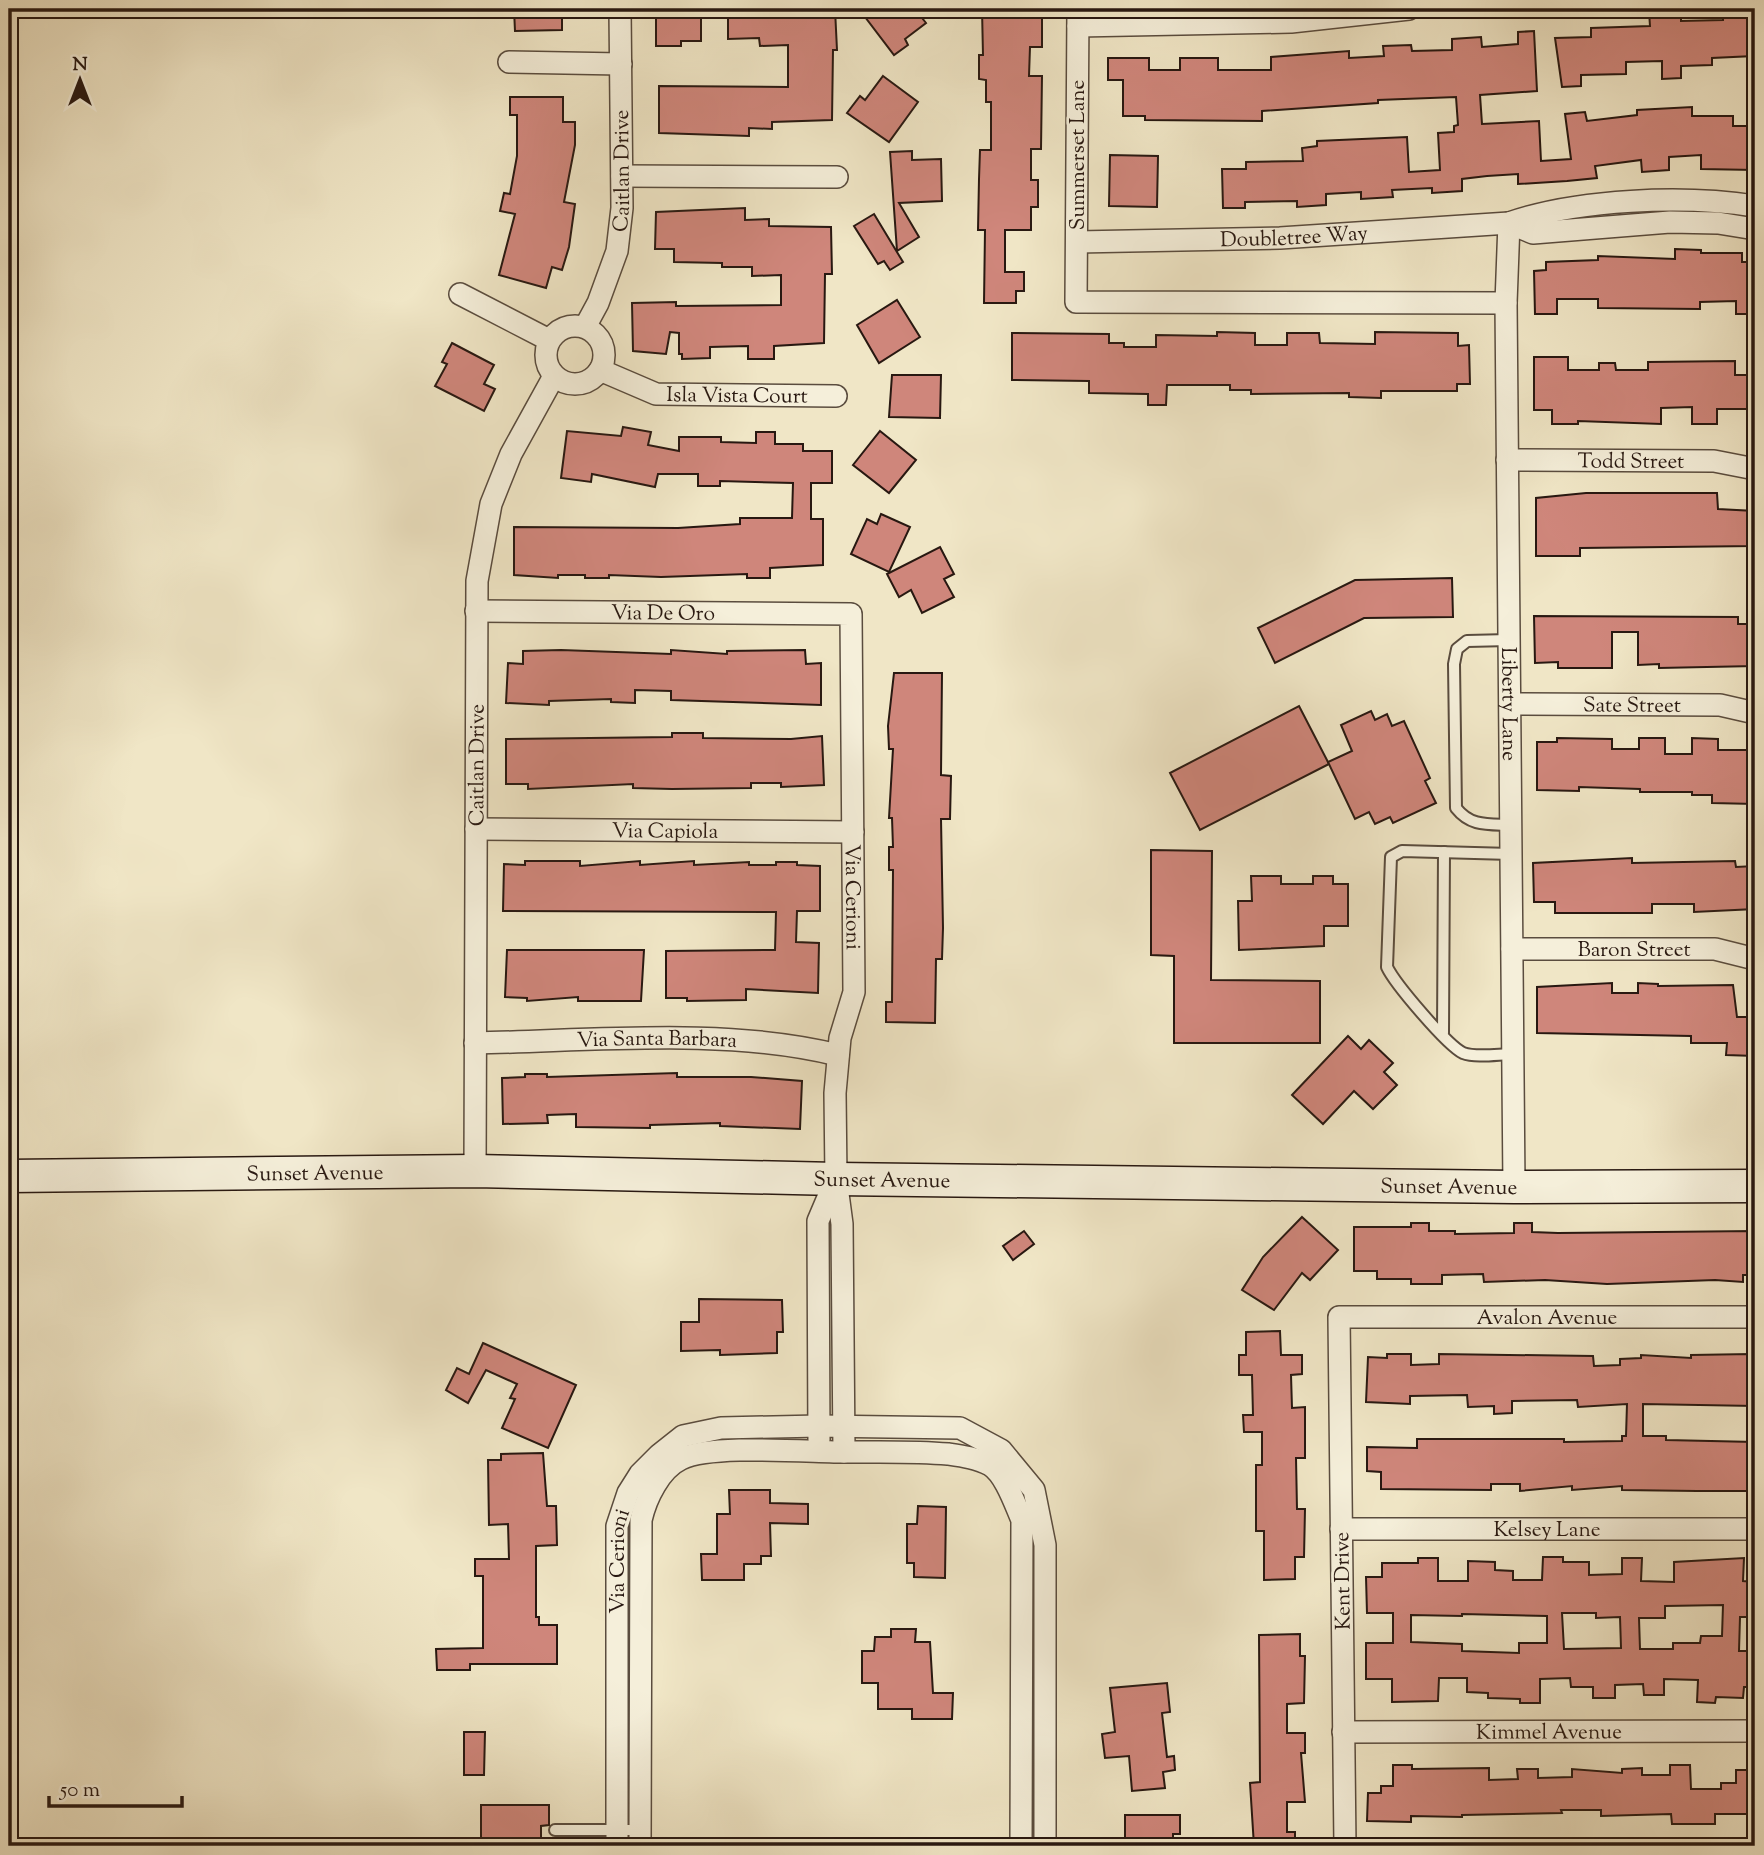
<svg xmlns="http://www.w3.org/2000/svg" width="1764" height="1855" font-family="'Sorts Mill Goudy',serif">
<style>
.building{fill:#cf867b;stroke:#281811;stroke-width:2;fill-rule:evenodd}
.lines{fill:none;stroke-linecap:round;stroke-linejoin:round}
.lane-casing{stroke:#5a4c3e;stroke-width:14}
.street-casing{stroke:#5a4c3e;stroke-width:24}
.secondary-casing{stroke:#281811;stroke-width:35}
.lane{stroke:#f5efda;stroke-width:10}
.street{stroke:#f5efda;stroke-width:21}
.secondary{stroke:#f5efda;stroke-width:32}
.labels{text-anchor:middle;stroke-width:5;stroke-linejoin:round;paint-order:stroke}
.street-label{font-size:21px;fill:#281811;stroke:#f5efda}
</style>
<rect width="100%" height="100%" fill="#f0e6c6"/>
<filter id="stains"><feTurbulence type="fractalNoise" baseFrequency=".00286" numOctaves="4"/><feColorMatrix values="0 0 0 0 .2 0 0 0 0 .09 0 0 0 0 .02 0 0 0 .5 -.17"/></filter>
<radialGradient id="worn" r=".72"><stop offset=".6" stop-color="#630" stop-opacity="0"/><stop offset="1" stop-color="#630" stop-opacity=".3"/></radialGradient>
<!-- building -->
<g class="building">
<polygon points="514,9 562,9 562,30 515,31"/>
<polygon points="656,9 701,9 701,41 681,41 681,46 656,46"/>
<polygon points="728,9 835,9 837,50 833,50 832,120 772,122 772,129 749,128 749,136 659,133 659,86 788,87 788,45 760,46 759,38 728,39"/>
<polygon points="859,9 915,9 926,23 905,39 908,45 894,55"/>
<polygon points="982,9 1031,9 1031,18 1042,18 1042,47 1030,47 1029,76 1042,76 1041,149 1031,149 1031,180 1038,180 1038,207 1031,207 1031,230 1005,230 1005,272 1024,272 1024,291 1016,291 1016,303 984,303 985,230 978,230 979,179 980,150 991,150 991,102 986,102 986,80 979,79 979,55 983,55"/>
<polygon points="1723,9 1755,9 1754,56 1712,58 1712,65 1681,66 1681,78 1662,79 1662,61 1626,62 1626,74 1581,75 1581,86 1562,87 1555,38 1591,37 1591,28 1650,26 1649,11 1681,10 1681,21 1723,20"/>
<polygon points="1534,31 1537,91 1480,95 1482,124 1539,121 1541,161 1571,159 1565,114 1585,112 1587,121 1637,115 1637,110 1692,107 1692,116 1733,116 1733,126 1755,126 1755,170 1701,169 1701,155 1669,157 1669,170 1642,172 1641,160 1595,166 1597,178 1567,181 1518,184 1518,174 1487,176 1462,179 1462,191 1432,193 1432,188 1392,190 1393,197 1361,199 1361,192 1326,194 1326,205 1297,207 1297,201 1245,202 1245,208 1223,208 1222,169 1246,169 1246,162 1303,161 1302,148 1317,146 1317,141 1407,137 1409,172 1440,170 1438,133 1454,132 1454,126 1458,125 1456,97 1378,100 1378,103 1262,111 1262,121 1145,120 1145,116 1123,116 1123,80 1108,80 1108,58 1149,58 1149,70 1180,70 1180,58 1218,58 1218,70 1271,70 1271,57 1349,51 1349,58 1384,56 1383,46 1411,45 1412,51 1452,50 1452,39 1481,37 1482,47 1518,44 1518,32"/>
<polygon points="883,76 918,102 889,142 847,113 860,96 865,100"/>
<polygon points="510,97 563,97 563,122 575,122 575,145 564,202 575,204 569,247 562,270 552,267 546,288 499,275 515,214 500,211 504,193 510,194 517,156 517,115 510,115"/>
<polygon points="912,151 912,160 941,159 942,201 899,203 919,237 897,251 890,152"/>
<polygon points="1110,155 1158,156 1157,207 1109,206"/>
<polygon points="745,208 745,220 769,219 769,226 831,227 832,274 825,274 824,343 774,346 774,359 748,359 748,346 710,347 710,358 682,359 682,354 679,354 679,333 670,332 666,354 633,351 632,303 676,302 676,306 781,305 781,275 752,276 752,267 722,267 722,263 674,262 674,249 655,249 656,212"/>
<polygon points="874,214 903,262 890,270 884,261 878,264 854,226"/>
<polygon points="1675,249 1701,250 1701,253 1742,253 1742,262 1755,262 1755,314 1736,314 1736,301 1700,302 1700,309 1598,308 1598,299 1557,299 1557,314 1535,314 1534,271 1546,270 1546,262 1598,260 1598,256 1675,259"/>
<polygon points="897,300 920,337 879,363 857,325"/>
<polygon points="1217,332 1255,333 1255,345 1287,345 1287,333 1319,333 1320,343 1375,344 1375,332 1458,333 1458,346 1469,345 1470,384 1457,384 1457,391 1381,391 1381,398 1349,397 1349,393 1251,394 1251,390 1230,390 1230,385 1167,385 1166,405 1148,405 1148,394 1089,393 1089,381 1012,380 1012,333 1109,334 1109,343 1124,343 1124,347 1156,347 1156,335 1217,336"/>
<polygon points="452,343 494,365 484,384 495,389 484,411 435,386 447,364 442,362"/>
<polygon points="1534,357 1568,357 1568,370 1599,370 1599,363 1615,363 1616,370 1648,370 1648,362 1735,361 1735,375 1755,375 1755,409 1717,409 1717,424 1692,424 1692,407 1661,408 1661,424 1578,421 1578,424 1552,424 1552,410 1534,410"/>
<polygon points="892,375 941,375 940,418 889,417"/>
<polygon points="623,427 651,432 648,445 679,451 679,437 721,437 721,442 756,443 756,432 775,432 775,444 803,444 803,451 832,451 832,483 811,483 811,519 823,519 823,565 770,568 770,578 747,578 747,574 661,577 609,575 609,578 585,578 585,575 558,575 558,578 514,575 514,527 678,528 740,524 740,518 792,518 793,483 720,481 720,486 698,486 698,474 658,474 655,487 592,474 591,482 561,478 567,431 621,436"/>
<polygon points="880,431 916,460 889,493 853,465"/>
<polygon points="1586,493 1717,493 1718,509 1755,511 1755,546 1580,548 1580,556 1536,556 1536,498"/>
<polygon points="881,514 910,527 889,572 851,554 867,519 877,524"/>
<polygon points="940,547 954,574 944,579 954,597 922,613 911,590 899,597 887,574"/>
<polygon points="1452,578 1453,617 1364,618 1275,663 1258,628 1355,580"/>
<polygon points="1534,616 1738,617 1738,624 1755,624 1755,666 1659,668 1659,664 1638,665 1638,632 1612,632 1612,668 1558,668 1558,662 1535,663"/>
<polygon points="561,650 671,654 671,650 727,654 727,651 805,650 806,664 821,663 821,705 671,700 671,691 635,690 635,703 611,702 611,699 549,701 549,705 506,703 508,663 523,664 523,651"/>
<polygon points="894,673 942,673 941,775 951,776 950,819 941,819 943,928 942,959 936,959 935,1023 886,1022 886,1002 892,1002 893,870 889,870 889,847 893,847 892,818 889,818 893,749 889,749 888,726"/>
<polygon points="1299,706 1329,764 1200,830 1170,773"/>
<polygon points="1371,711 1375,720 1387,714 1392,726 1404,721 1430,778 1425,781 1436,803 1393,823 1390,817 1375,824 1369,812 1355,819 1328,762 1352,751 1341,725"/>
<polygon points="672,733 703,733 703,738 791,739 822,736 824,785 781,787 781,783 751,783 751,788 672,789 633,788 633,784 528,789 528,784 506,784 506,739 672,737"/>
<polygon points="1557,738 1612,739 1612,749 1639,749 1639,738 1665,738 1665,754 1692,754 1692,738 1718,739 1718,750 1755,750 1755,804 1712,803 1712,795 1692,795 1692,792 1640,792 1640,789 1579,787 1579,791 1537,790 1537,742 1557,742"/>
<polygon points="1151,850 1212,851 1211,980 1320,981 1320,1043 1174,1043 1174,956 1151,955"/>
<polygon points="1632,858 1632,863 1735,861 1736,867 1755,866 1755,909 1694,912 1694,904 1652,904 1652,913 1555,913 1555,902 1534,902 1533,863"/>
<polygon points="525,861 580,861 580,866 640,861 640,865 694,861 694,865 749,862 749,865 776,865 776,862 797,862 797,865 820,866 820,911 797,911 796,942 819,943 818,993 746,989 746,1000 687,1001 687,998 666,998 666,951 775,950 776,912 503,911 504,864 525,865"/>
<polygon points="1251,876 1281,876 1281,884 1313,884 1313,876 1333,876 1333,884 1348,884 1348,926 1324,926 1324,946 1239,950 1238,901 1252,901"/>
<polygon points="507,950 644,950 641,1001 578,1001 578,997 527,1001 527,998 505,997"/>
<polygon points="1612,983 1612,993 1638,993 1638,983 1658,984 1658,986 1733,985 1737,1017 1755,1017 1755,1056 1726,1055 1727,1043 1691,1043 1691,1036 1537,1033 1537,987"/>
<polygon points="1348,1036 1361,1049 1369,1040 1393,1063 1384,1072 1397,1085 1373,1109 1354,1091 1323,1124 1292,1095"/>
<polygon points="677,1073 677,1077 751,1077 802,1081 800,1129 720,1126 720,1123 650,1125 650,1128 576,1127 576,1114 547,1115 548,1123 503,1124 502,1078 525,1077 525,1074 547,1074 547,1077"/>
<polygon points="1302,1217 1338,1250 1310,1280 1302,1273 1274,1310 1242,1290 1263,1257"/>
<polygon points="1411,1223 1429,1223 1429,1231 1455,1231 1455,1234 1514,1233 1514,1223 1532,1223 1532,1232 1558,1233 1755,1231 1755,1275 1743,1275 1743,1282 1715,1280 1607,1284 1545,1280 1484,1282 1483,1274 1442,1275 1442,1284 1411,1284 1411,1279 1377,1279 1377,1271 1354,1271 1354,1227 1411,1227"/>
<polygon points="1024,1231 1034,1244 1013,1260 1003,1246"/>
<polygon points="699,1299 782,1300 783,1332 777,1332 777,1353 720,1355 720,1350 681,1351 681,1322 699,1322"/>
<polygon points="1280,1331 1281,1355 1302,1355 1302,1374 1291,1375 1292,1408 1305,1407 1305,1458 1296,1458 1297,1509 1305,1509 1304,1557 1295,1557 1295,1579 1264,1580 1264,1531 1256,1531 1256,1465 1262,1465 1262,1432 1244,1432 1243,1415 1253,1415 1252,1375 1239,1375 1239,1355 1246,1355 1246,1332"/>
<polygon points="483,1343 576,1385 548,1448 502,1428 515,1399 510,1398 517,1384 486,1370 468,1403 446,1390 457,1368 469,1374"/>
<polygon points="1387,1354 1411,1354 1411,1365 1439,1364 1439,1354 1593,1356 1594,1366 1620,1365 1620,1359 1641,1358 1641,1355 1691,1358 1691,1355 1751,1354 1750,1362 1755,1362 1755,1406 1643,1404 1643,1436 1666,1436 1666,1440 1755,1442 1755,1487 1748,1487 1748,1491 1697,1491 1622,1490 1622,1486 1572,1490 1572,1486 1520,1491 1520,1484 1491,1484 1491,1490 1381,1489 1381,1472 1367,1471 1367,1447 1417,1448 1417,1439 1564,1439 1564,1442 1622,1441 1622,1436 1626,1436 1627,1404 1578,1407 1577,1400 1512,1401 1512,1413 1494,1414 1494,1406 1468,1407 1467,1395 1410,1396 1410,1404 1366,1402 1368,1357 1387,1358"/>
<polygon points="543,1453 547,1506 556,1506 557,1545 536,1546 536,1617 539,1617 539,1625 557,1625 557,1664 470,1664 470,1670 437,1670 436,1649 483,1648 483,1576 475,1576 475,1559 509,1559 508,1524 489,1525 488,1460 501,1460 501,1454"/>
<polygon points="729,1490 770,1490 770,1503 808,1504 808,1524 770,1523 771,1556 761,1556 761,1564 744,1564 744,1580 702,1580 701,1554 717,1554 717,1514 730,1514"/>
<polygon points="918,1506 946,1507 945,1578 914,1577 914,1563 907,1563 907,1524 917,1524"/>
<path d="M1543 1557H1563V1562H1589V1575L1622 1574V1558H1642L1641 1581 1674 1582V1562L1744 1558 1743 1581 1755 1582V1617H1740L1739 1651H1755V1687H1744L1743 1698 1716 1697 1715 1703 1697 1702 1698 1680 1664 1679V1695H1644L1643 1684 1615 1685V1698H1593V1687H1571L1570 1678 1540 1679V1703H1520V1699L1488 1698V1693L1467 1692V1678H1439L1438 1701 1392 1702V1679H1366V1643H1393V1613H1367L1366 1577H1382V1563H1418V1558H1438V1581H1468V1561L1495 1562V1570L1513 1571V1580H1542ZM1723 1605 1722 1636H1701L1700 1643H1673V1649H1640L1639 1618H1665V1606ZM1562 1613H1596V1618L1620 1617 1621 1648 1564 1649ZM1462 1614 1547 1616V1643H1519V1653L1462 1651V1644L1411 1642V1615L1462 1616Z"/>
<polygon points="891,1629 916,1629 915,1642 930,1642 933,1693 953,1693 952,1719 912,1719 912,1709 878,1709 878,1683 862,1683 862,1651 874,1651 875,1637 891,1637"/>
<polygon points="1300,1634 1300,1656 1305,1656 1304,1703 1287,1704 1287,1733 1305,1733 1305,1753 1301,1753 1305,1802 1287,1802 1287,1832 1295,1832 1295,1846 1254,1846 1250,1783 1260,1782 1259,1635"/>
<polygon points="1167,1683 1170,1712 1162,1713 1167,1757 1174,1756 1175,1770 1163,1772 1165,1788 1132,1791 1129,1756 1105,1758 1102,1734 1115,1732 1110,1688"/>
<polygon points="464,1732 485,1732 484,1775 464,1775"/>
<polygon points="1393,1765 1412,1765 1412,1769 1489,1768 1489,1780 1518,1779 1517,1769 1538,1769 1538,1778 1572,1777 1572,1769 1622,1773 1622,1769 1642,1768 1642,1775 1670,1775 1670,1765 1690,1765 1691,1789 1721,1789 1721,1783 1736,1783 1736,1770 1755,1770 1755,1802 1748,1802 1748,1814 1715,1814 1715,1824 1672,1824 1671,1814 1601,1816 1601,1810 1561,1810 1562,1813 1462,1815 1462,1817 1411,1816 1411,1822 1367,1821 1368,1793 1381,1793 1381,1786 1393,1786"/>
<polygon points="481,1805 549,1805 549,1825 541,1826 541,1846 481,1844"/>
<polygon points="1125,1815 1180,1815 1180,1834 1173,1834 1173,1846 1125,1846"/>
</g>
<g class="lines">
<defs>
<g id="lane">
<path d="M1509 640 1467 641 1457 649 1454 664 1456 808C1471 827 1488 824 1511 825"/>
<path d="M1511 854 1402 851 1391 857 1387 967C1395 984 1447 1045 1463 1053 1476 1058 1499 1054 1512 1054"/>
<polyline points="1443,1033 1444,852"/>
<polyline points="555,1830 640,1830"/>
</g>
<g id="street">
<polyline points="1078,9 1076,302 1506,303"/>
<polyline points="1078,26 1291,22 1409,9"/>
<polyline points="509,62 621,64"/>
<polyline points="622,176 837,177"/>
<path id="s1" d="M1509 223 1506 303 1514 1187"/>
<polyline points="1509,223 1533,233 1670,222 1718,223 1755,229"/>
<path id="s2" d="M1077 242 1280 238 1509 223C1578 199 1683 195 1755 206"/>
<polyline points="460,294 549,340"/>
<circle cx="575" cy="355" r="29"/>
<path id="s3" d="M585 327 598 303 617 251 622 208 620 9"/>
<path id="s4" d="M600 370 656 394 836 396"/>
<path id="s5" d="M1507 460 1714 461 1755 469"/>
<path id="s6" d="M476 611 851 614 854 992 840 1038 835 1093 836 1179 842 1224 844 1452"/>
<path id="s7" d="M1510 704 1720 705 1755 713"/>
<path id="s8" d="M476 829 853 832"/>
<path id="s9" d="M1512 949H1715L1755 959"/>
<path id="s10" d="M475 1043C592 1041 725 1027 838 1055"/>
<path id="s11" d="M475 1171 477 581 491 504 511 454 554 376"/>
<polyline points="819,1440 818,1221 835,1181"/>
<path id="s12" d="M1341 1529H1755"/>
<path id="s13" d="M1343 1732 1755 1731"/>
<path id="s14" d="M617 1846V1526L628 1493 640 1474 659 1455 683 1436 721 1428 819 1426 960 1428 1001 1450 1034 1490 1045 1545V1846"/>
<path d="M640 1846 641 1520C646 1498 660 1469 681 1459 711 1444 809 1452 846 1452 880 1452 915 1451 948 1454 962 1456 977 1458 990 1465 1005 1474 1015 1504 1022 1520L1021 1846"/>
<path id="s15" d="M1345 1846 1339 1317H1755"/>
</g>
<g id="secondary">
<path id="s16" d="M9 1176 475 1171 836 1179 1514 1187 1755 1186"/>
</g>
</defs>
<!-- lane casing -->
<use href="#lane" class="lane-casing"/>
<!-- street casing -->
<use href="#street" class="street-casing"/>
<!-- secondary casing -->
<use href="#secondary" class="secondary-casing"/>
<!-- lane -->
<use href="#lane" class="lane"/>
<!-- street -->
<use href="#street" class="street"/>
<!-- secondary -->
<use href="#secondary" class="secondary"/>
</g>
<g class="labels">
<!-- street labels -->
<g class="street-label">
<text transform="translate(1077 155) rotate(-90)" y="7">Summerset Lane</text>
<text dy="7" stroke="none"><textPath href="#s3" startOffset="163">Caitlan Drive</textPath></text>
<text dy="7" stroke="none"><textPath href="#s2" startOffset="217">Doubletree Way</textPath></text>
<text dy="7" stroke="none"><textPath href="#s4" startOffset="142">Isla Vista Court</textPath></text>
<text dy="7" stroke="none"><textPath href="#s5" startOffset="124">Todd Street</textPath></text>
<text dy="7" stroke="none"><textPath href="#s6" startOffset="187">Via De Oro</textPath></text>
<text dy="7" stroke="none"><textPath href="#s1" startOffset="481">Liberty Lane</textPath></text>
<text dy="7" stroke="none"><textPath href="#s7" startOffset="122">Sate Street</textPath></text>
<text dy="7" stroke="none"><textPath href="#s11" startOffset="406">Caitlan Drive</textPath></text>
<text dy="7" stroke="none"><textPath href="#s8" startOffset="189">Via Capiola</textPath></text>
<text dy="7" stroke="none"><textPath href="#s6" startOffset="658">Via Cerioni</textPath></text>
<text dy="7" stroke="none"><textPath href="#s9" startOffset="122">Baron Street</textPath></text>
<text dy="7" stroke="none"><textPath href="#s10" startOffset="182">Via Santa Barbara</textPath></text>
<text dy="7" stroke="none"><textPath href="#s16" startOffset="306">Sunset Avenue</textPath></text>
<text dy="7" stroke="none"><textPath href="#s16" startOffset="873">Sunset Avenue</textPath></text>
<text dy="7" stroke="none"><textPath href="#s16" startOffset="1440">Sunset Avenue</textPath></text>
<text dy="7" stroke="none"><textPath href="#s15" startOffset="737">Avalon Avenue</textPath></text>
<text dy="7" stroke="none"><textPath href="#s12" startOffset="206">Kelsey Lane</textPath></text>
<text dy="7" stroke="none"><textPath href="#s14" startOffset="285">Via Cerioni</textPath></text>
<text transform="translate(1342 1581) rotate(-91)" y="7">Kent Drive</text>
<text dy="7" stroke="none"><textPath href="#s13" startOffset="206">Kimmel Avenue</textPath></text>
</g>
</g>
<!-- margin -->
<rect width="1764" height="1855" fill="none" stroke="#f0e6c6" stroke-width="35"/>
<rect x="10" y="10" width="1743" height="1834" fill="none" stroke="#281811" stroke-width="3.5"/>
<rect x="18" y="18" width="1729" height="1820" fill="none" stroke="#281811" stroke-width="2"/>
<!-- north arrow -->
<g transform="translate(80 80)" stroke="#f5efda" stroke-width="5" paint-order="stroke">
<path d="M0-5L12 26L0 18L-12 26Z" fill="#281811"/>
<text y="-10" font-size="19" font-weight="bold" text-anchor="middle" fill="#281811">N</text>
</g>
<!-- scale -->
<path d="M49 1796v10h133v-10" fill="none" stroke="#281811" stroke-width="3.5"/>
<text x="60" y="1796" font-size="21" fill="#281811" stroke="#f5efda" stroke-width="5" paint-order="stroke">50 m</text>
<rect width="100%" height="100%" filter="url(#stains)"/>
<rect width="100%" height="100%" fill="url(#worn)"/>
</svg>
